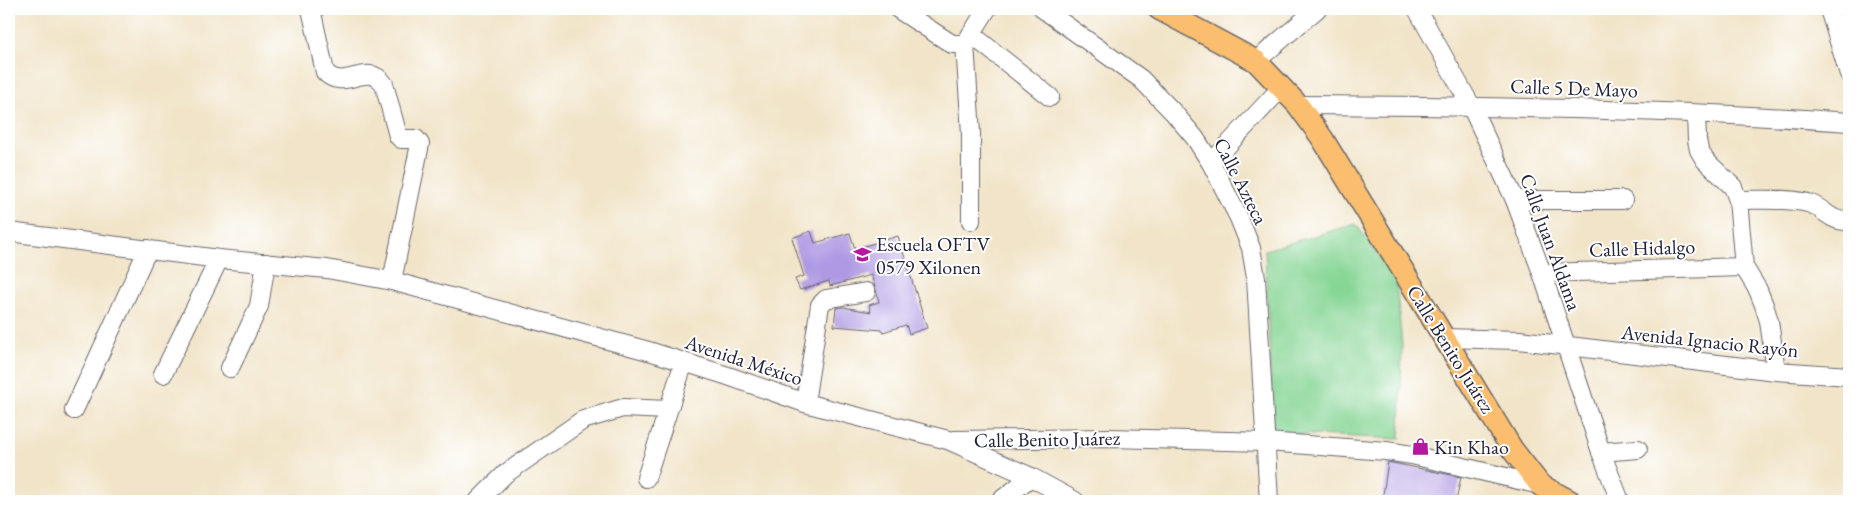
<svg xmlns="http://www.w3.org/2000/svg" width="1858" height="510" font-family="'EB Garamond',serif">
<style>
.green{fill:#86d594;stroke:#547c68}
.building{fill:#ae99e4}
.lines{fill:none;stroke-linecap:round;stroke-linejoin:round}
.minor-casing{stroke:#6a666c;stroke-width:20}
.major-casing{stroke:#6a666c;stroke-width:24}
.minor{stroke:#fff;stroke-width:18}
.major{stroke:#fbbe6e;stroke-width:21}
.labels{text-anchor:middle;stroke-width:4;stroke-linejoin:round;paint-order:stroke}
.street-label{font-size:20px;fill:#22223b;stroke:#fff}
.poi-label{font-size:20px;fill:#22223b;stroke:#fff;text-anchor:start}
</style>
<rect width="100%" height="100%" fill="#fff"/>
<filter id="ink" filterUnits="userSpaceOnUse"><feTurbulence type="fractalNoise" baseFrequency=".02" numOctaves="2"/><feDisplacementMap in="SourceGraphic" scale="10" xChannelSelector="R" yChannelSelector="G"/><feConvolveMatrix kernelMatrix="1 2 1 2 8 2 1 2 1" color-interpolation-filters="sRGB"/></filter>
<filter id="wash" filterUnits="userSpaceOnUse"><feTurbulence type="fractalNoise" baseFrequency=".0096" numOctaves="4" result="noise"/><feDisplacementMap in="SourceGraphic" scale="20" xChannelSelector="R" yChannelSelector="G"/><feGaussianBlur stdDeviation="1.12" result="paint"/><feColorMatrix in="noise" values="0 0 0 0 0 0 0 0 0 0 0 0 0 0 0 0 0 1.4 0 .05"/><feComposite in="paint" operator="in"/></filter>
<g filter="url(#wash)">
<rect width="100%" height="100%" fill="#f1e4c8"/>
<!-- green -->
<polygon class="green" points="1356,224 1396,281 1402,346 1400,439 1273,433 1265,250"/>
<g id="blocks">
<!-- building -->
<g class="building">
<polygon points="811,231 815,243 850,233 855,249 898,236 927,328 909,334 906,325 883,332 882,330 834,326 836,308 843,307 871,312 869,305 879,302 876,290 871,275 830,286 829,281 800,290 795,279 804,276 792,238"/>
<polygon points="1388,462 1461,477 1456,501 1382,501"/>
</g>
</g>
</g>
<g filter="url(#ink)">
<use href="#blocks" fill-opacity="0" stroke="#6a666c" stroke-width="1"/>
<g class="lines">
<defs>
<g id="minor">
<path d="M311 9 325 72C344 93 367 60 384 84L398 136 401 139H416L420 144 392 281"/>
<polyline points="898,9 952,44 965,44 987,9"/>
<polyline points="1043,9 1141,79 1174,113 1195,138 1211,163 1239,218 1251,248 1256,278 1269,501"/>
<polyline points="1417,9 1471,106 1515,200 1542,273 1601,452 1620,501"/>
<polyline points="1829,9 1849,74"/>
<polyline points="971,34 1050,97"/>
<polyline points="965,44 971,133 971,221"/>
<polyline points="1256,61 1317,9"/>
<path d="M1298 105C1482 106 1666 109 1849 122"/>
<polyline points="1696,114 1697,140 1699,150 1705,160 1733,187 1738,200 1744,267 1758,290 1764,305 1769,321 1776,371"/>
<polyline points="1211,163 1282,87"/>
<polyline points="1515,200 1623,200"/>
<path d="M1738 200C1758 200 1789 198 1808 203 1825 208 1829 222 1849 221"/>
<polyline points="9,232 219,259 327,269 392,281 652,352 728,376 805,403 948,440 1031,477 1075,501"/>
<polyline points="1542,273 1744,267"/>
<polyline points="1443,338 1519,340 1776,371 1849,376"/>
<polyline points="230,368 259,306 266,263"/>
<polyline points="163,374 219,259"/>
<polyline points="805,403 820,305 826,299 866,292"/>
<polyline points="74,410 148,249"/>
<polyline points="954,440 1109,438 1267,442 1386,451 1412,455 1540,485"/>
<polyline points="1601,452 1638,449"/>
<polyline points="646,478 684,362"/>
<polyline points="478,501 505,474 583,420 623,408 668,410"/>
<polyline points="1000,501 1031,477"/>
</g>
<polyline id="major" points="1159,9 1256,61 1298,105 1322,138 1512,449 1540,485 1570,501"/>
</defs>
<!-- minor casing -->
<use href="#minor" class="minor-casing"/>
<!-- major casing -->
<use href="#major" class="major-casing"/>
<!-- minor -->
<use href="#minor" class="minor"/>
<!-- major -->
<use href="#major" class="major"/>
</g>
</g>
<!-- icons -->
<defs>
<symbol id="school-bare" viewBox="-9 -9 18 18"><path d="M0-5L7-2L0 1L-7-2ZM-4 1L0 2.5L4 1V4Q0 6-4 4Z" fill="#b5179e" stroke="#fff" stroke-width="2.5" paint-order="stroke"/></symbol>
<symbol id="shop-bare" viewBox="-9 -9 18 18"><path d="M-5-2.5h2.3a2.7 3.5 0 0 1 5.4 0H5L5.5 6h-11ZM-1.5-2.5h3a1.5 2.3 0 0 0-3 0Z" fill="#b5179e" stroke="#fff" stroke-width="2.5" paint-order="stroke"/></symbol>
</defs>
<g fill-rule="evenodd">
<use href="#school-bare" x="850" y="242" width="25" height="25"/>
<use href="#shop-bare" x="1408" y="434" width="25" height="25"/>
</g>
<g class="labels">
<!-- street labels -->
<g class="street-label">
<text transform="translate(1574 88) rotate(2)" y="7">Calle 5 De Mayo</text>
<text transform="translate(1241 181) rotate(63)" y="7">Calle Azteca</text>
<text transform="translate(1551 242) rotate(70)" y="7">Calle Juan Aldama</text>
<text transform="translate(1642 248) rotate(-2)" y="7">Calle Hidalgo</text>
<text transform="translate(1710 341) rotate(6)" y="7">Avenida Ignacio Rayón</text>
<text transform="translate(1451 349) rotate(58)" y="7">Calle Benito Juárez</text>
<text transform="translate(744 360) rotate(18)" y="7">Avenida México</text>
<text transform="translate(1047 439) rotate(-1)" y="7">Calle Benito Juárez</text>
</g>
<!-- poi labels -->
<g class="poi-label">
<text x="876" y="251">Escuela OFTV<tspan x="876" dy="23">0579 Xilonen</tspan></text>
<text x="1434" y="454">Kin Khao</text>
</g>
</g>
<!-- margin -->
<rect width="1858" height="510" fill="none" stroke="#fff" stroke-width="30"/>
</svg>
